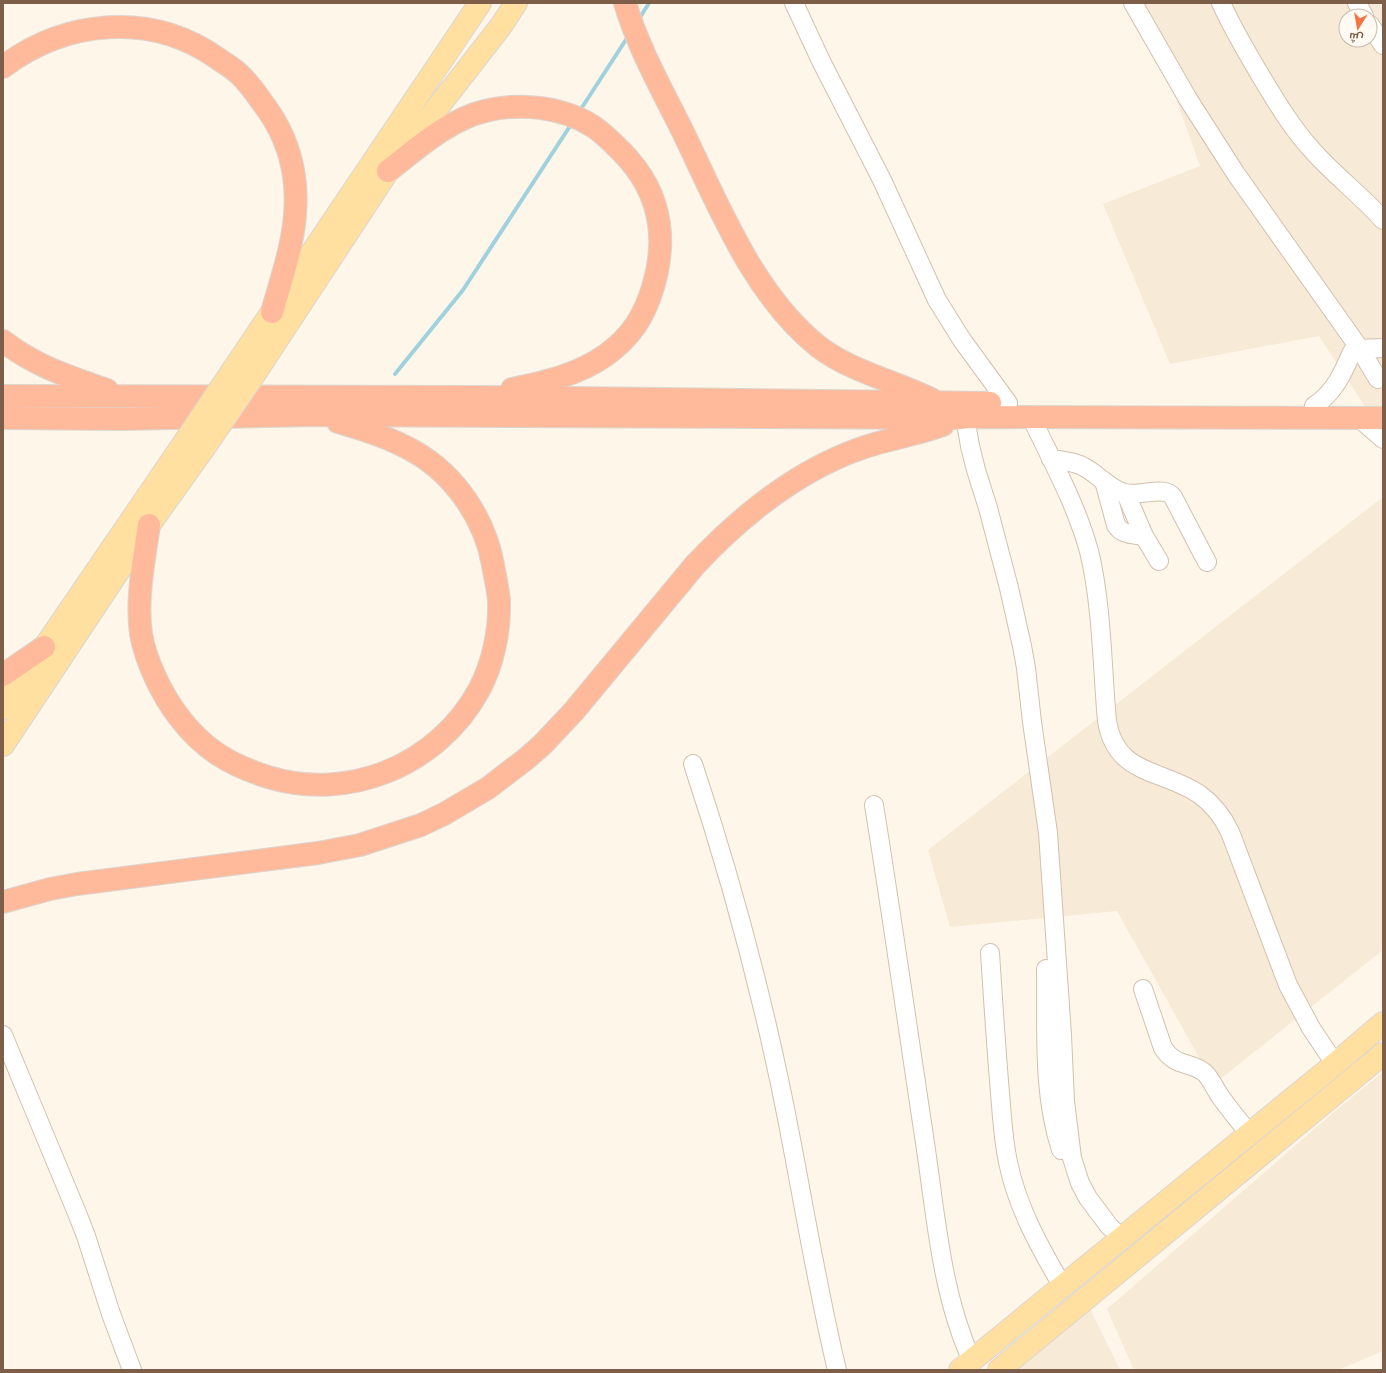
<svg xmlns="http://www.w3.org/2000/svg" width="1386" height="1373" font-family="'Nunito Sans',Cairo,sans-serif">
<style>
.residential{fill:#f7ead7;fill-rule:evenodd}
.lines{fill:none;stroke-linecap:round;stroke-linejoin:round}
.stream{stroke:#a0d1de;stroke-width:4}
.minor-casing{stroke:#d3c0ad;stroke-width:20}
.major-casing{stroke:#ddd5d0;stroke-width:24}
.highway-casing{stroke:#ddd5d0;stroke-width:24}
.minor{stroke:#fff;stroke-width:18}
.major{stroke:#ffe0a0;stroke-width:22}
.highway{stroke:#feba9b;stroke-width:22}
.major-bridge-casing{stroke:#ddd5d0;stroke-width:24;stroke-linecap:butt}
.major-bridge{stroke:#ffe0a0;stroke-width:22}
</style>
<rect width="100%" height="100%" fill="#fef7e9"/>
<!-- residential -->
<g class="residential">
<path d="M1142 3H1383V434L1319 336 1170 364 1103 204 1200 166ZM1346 16H1370V40H1346Z"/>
<polygon points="1383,497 1383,950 1214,1084 1117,911 950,927 928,850"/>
<polygon points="1383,1072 1383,1351 1338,1370 1134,1370 1107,1309 1334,1112"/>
<polygon points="1090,1309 1120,1370 1016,1370"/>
</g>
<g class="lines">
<!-- stream -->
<g class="stream">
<polyline points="639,19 649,3"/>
<polyline points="579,112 629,35"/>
<polyline points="395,374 463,290 572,123"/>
</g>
<defs>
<g id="minor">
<polyline points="794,3 821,61 882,180 937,300 962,340 1008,403"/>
<polyline points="1133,3 1188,99 1236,174 1360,349 1378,379"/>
<path d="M1221 3C1233 29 1247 53 1262 78 1277 103 1292 128 1312 150 1334 175 1361 195 1383 220"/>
<polyline points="1357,3 1364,16"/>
<polyline points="1370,25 1383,45"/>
<path d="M1314 406C1334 393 1343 373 1352 352L1357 349 1383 348"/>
<polyline points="965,417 970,446 976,470 988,508 1009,588 1022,646 1026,668 1032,722 1048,833 1062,1035 1065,1101 1072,1158 1080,1183 1088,1198 1109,1226 1122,1238"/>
<path d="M1031 417C1052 461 1076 504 1089 551 1102 604 1102 666 1107 721 1116 776 1162 769 1199 794 1213 804 1223 817 1230 832L1288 985 1311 1028 1335 1064"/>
<polyline points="1359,418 1383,439"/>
<path d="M1051 459C1062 461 1074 461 1084 467 1098 474 1110 490 1125 493 1139 497 1165 485 1173 497L1207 562"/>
<path d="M1104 481 1116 525C1122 535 1133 534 1144 536"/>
<polyline points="1126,494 1144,536 1159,561"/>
<path d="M693 764C728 869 757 975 780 1084 800 1179 814 1275 837 1370"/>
<path d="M874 805C892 917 908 1030 925 1143 936 1216 941 1293 972 1361"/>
<path d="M990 953C993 999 996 1046 1000 1093 1002 1116 1003 1139 1008 1162 1017 1207 1040 1248 1063 1287"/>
<path d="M1046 969C1047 1029 1042 1092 1061 1150"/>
<path d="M1143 989 1163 1048C1176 1068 1191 1061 1205 1073 1211 1079 1215 1089 1220 1096 1229 1109 1239 1121 1249 1133"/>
<polyline points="3,1035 77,1213 86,1236 111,1314 132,1370"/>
</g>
<g id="major">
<polyline points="233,370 480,3"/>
<polyline points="252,378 388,171 501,26 516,3"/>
<polyline points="3,708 186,440"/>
<polyline points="3,745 149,525 204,448"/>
<polyline points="960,1370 1335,1064 1383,1023"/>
<polyline points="999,1370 1383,1054"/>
</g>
<g id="highway">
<path d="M625 3C638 47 661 88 682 130 718 204 753 295 819 347 852 372 895 381 931 399"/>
<path d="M3 67C65 20 151 11 217 58 224 63 233 68 239 74 248 82 255 92 262 102 279 124 290 148 294 176 301 223 285 267 272 312"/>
<path d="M388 171C418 148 448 120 485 111 520 102 564 107 594 127 604 134 612 142 621 151 641 171 655 195 659 224 662 245 659 267 653 287 644 317 631 337 606 355 578 375 545 382 512 389"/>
<path d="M3 341C37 367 67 376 107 390"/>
<polyline points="3,396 478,397 990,403"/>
<polyline points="3,418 122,419 314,415 961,418 965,417 1383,418"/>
<path d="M149 525C144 561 136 598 141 634 146 662 162 695 179 717 203 749 230 765 268 777 349 802 438 765 479 690 493 664 500 630 499 601 498 589 495 577 493 565 485 519 455 475 415 452 391 438 365 430 338 422"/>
<polyline points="3,675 44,647"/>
<path d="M3 902 50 889 77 884 318 853 360 845 421 825 444 814 488 788 526 759 543 744 574 711 695 565C741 516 795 472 859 449 887 439 916 435 943 425"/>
</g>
</defs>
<!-- minor casing -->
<use href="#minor" class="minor-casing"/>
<!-- major casing -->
<use href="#major" class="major-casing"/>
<!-- highway casing -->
<use href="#highway" class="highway-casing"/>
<!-- minor -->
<use href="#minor" class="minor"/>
<!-- major -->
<use href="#major" class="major"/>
<!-- highway -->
<use href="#highway" class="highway"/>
<defs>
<g id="major-bridge">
<polyline points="186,440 233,370"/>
<polyline points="204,448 252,378"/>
</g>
</defs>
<!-- major-bridge casing -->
<use href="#major-bridge" class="major-bridge-casing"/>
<!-- major-bridge -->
<use href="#major-bridge" class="major-bridge"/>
</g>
<!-- border -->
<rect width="1386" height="1373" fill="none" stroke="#7d5e49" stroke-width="8"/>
<!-- north arrow -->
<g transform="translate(1358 28) rotate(191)"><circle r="19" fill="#fffaf2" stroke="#cbbcae"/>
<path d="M0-3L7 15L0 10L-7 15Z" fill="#f37444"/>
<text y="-6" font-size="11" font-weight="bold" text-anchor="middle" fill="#7d5e49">ش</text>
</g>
</svg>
